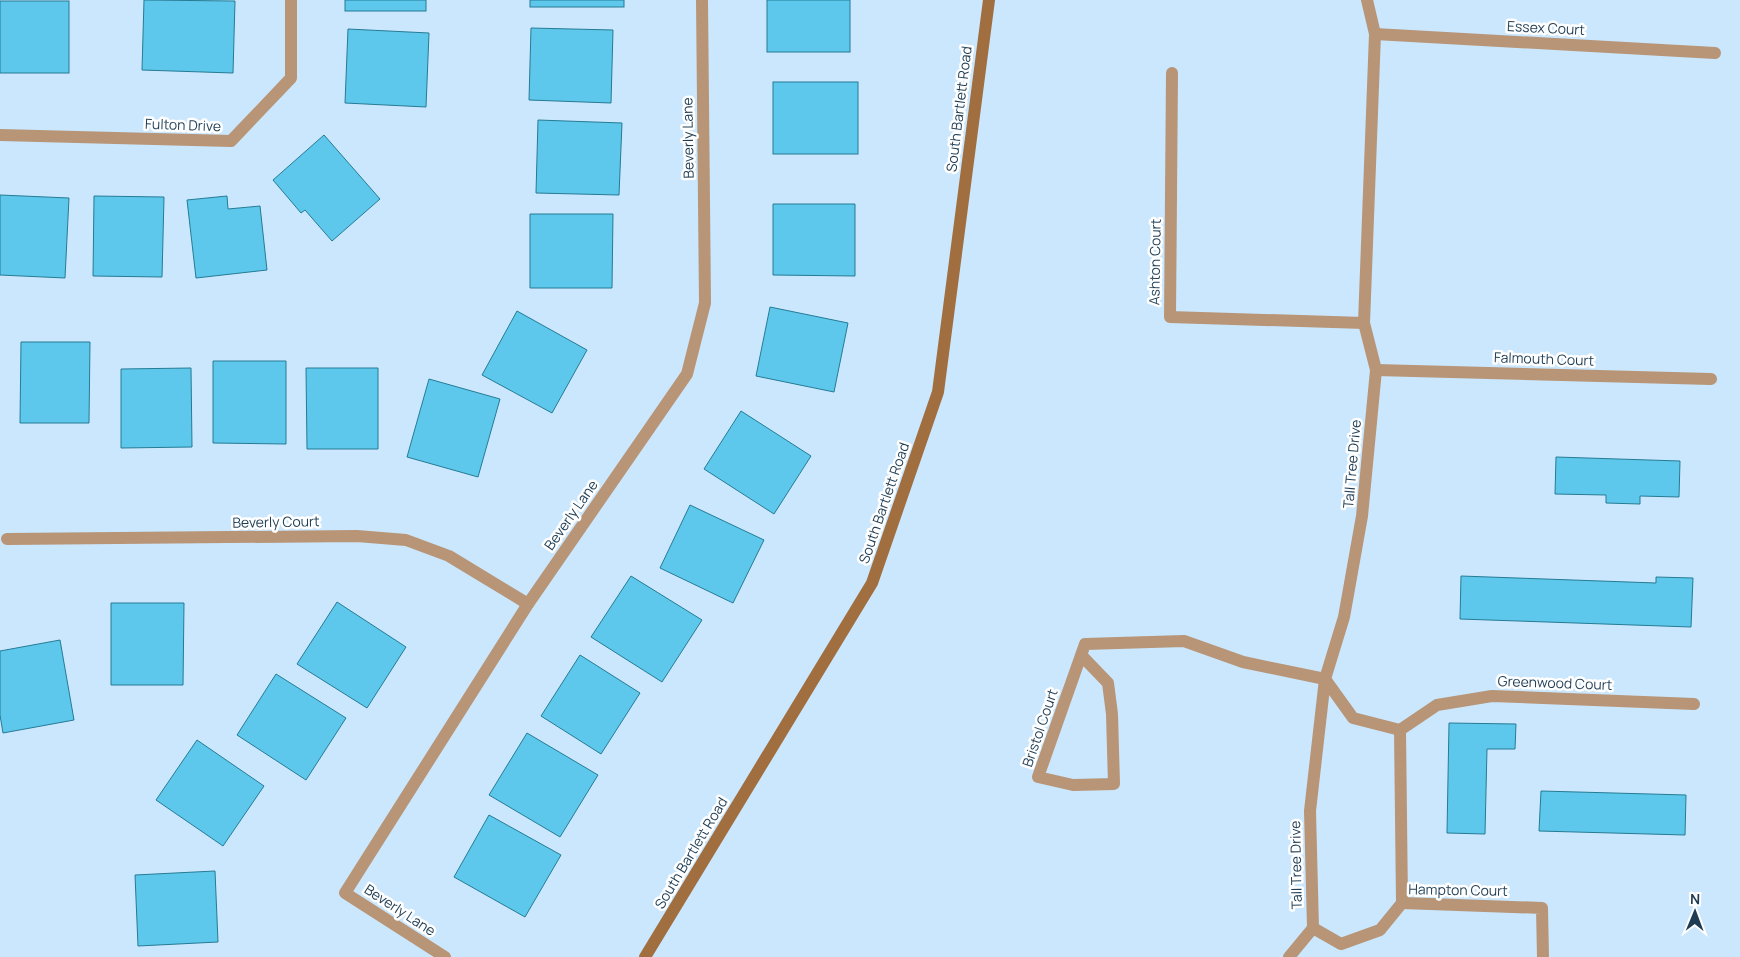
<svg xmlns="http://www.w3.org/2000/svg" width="1740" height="957" font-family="Manrope,sans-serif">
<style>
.building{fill:#5dc8eb;stroke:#267b95}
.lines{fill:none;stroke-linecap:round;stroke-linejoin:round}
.minor{stroke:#b89576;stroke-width:12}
.secondary{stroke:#a16e3f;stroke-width:12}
.labels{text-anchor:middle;stroke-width:5;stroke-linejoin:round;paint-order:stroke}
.street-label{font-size:14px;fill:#1e3d54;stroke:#fff}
</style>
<rect width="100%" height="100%" fill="#cae7fe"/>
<!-- building -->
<g class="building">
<polygon points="144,0 235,1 233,73 142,70"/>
<rect x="345" y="0" width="81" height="11"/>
<rect x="530" y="0" width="94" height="7"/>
<rect x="767" y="0" width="83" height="52"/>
<rect x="0" y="1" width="69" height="72"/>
<polygon points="531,28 613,30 611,103 529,100"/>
<polygon points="348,29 429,33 426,107 345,103"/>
<rect x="773" y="82" width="85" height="72"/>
<polygon points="538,120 622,123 619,195 536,193"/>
<polygon points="324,135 380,199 332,241 305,210 301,213 273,180"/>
<polygon points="0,195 69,198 65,278 0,275"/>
<polygon points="94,196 164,197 162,277 93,276"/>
<polygon points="227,196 228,209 260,206 267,270 196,278 187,200"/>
<polygon points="773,204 855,204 855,276 773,275"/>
<polygon points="530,214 613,214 612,288 530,288"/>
<polygon points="770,307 848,323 834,392 756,376"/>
<polygon points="517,311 587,350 552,413 482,375"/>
<polygon points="21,342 90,342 89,423 20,423"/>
<polygon points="213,361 286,361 286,444 213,443"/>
<polygon points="191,368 192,447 121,448 121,369"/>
<polygon points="306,368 378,368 378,449 307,449"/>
<polygon points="429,379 500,399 478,477 407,457"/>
<polygon points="741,411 811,456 774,514 704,469"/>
<polygon points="1556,457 1680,461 1679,497 1640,496 1640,504 1606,503 1606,495 1555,494"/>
<polygon points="690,505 764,540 733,603 660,568"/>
<polygon points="631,576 702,620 662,682 591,637"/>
<polygon points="1461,576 1656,583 1656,577 1693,578 1691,627 1460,619"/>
<polygon points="337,602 406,647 367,708 297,664"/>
<polygon points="111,603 184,603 183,685 111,685"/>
<polygon points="60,640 74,720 3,733 0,715 0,651"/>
<polygon points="580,655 640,693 601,754 541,716"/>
<polygon points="276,674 346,718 306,780 237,735"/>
<polygon points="1449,723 1516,724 1515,749 1487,749 1485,834 1447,833"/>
<polygon points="527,733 598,775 560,837 489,795"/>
<polygon points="197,740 264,786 223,846 156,800"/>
<polygon points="1541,791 1686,795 1685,835 1539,831"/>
<polygon points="489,815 561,855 525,917 454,877"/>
<polygon points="215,871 218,942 138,946 135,875"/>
</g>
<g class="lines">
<!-- minor -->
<g class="minor">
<polyline points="1375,34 1715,53"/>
<polyline points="1172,73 1170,317 1364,323"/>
<polyline points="0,135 231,141 291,78 291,0"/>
<polyline points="1376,370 1711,379"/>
<polyline points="7,539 357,536 406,540 449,556 528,604"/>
<polyline points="1081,655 1108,683 1112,714 1114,784 1073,785 1038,777 1085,644 1184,641 1243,662 1325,679"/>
<polyline points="1325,679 1353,718 1400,730 1437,705 1492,696 1694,704"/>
<polyline points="1400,730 1402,903"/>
<polyline points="1402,903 1542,908 1543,957"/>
<polyline points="1313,928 1310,811 1325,679 1344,617 1362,516 1376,370 1364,323 1375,34 1367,0"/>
<polyline points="1313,928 1341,944 1380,930 1402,903"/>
<polyline points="445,957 345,893 528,604 687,374 705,303 702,0"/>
<polyline points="1289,957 1313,928"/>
</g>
<!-- secondary -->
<polyline class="secondary" points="645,957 872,583 938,392 989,0"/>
</g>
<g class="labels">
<!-- street labels -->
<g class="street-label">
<text transform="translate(1546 28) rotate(3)" y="5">Essex Court</text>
<text transform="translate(959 109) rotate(-83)" y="5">South Bartlett Road</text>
<text transform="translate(183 125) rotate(2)" y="5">Fulton Drive</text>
<text transform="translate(688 138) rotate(-91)" y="5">Beverly Lane</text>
<text transform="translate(1155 262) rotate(-89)" y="5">Ashton Court</text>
<text transform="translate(1544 359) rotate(2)" y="5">Falmouth Court</text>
<text transform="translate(1352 464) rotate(-85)" y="5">Tall Tree Drive</text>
<text transform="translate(884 503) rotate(-71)" y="5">South Bartlett Road</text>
<text transform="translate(571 515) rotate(-55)" y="5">Beverly Lane</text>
<text transform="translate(276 522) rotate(-1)" y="5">Beverly Court</text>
<text transform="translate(1555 683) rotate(2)" y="5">Greenwood Court</text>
<text transform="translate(1040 728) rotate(-71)" y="5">Bristol Court</text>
<text transform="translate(691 853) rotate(-59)" y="5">South Bartlett Road</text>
<text transform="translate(1296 865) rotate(-91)" y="5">Tall Tree Drive</text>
<text transform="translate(1458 890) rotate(1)" y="5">Hampton Court</text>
<text transform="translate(400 910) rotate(33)" y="5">Beverly Lane</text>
</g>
</g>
<!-- north arrow -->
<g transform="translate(1695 912) rotate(1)" stroke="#ffffff" stroke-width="4" paint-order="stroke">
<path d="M0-4L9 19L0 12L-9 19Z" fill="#1e3d54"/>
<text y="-8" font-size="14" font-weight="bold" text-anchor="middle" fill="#1e3d54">N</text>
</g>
</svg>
